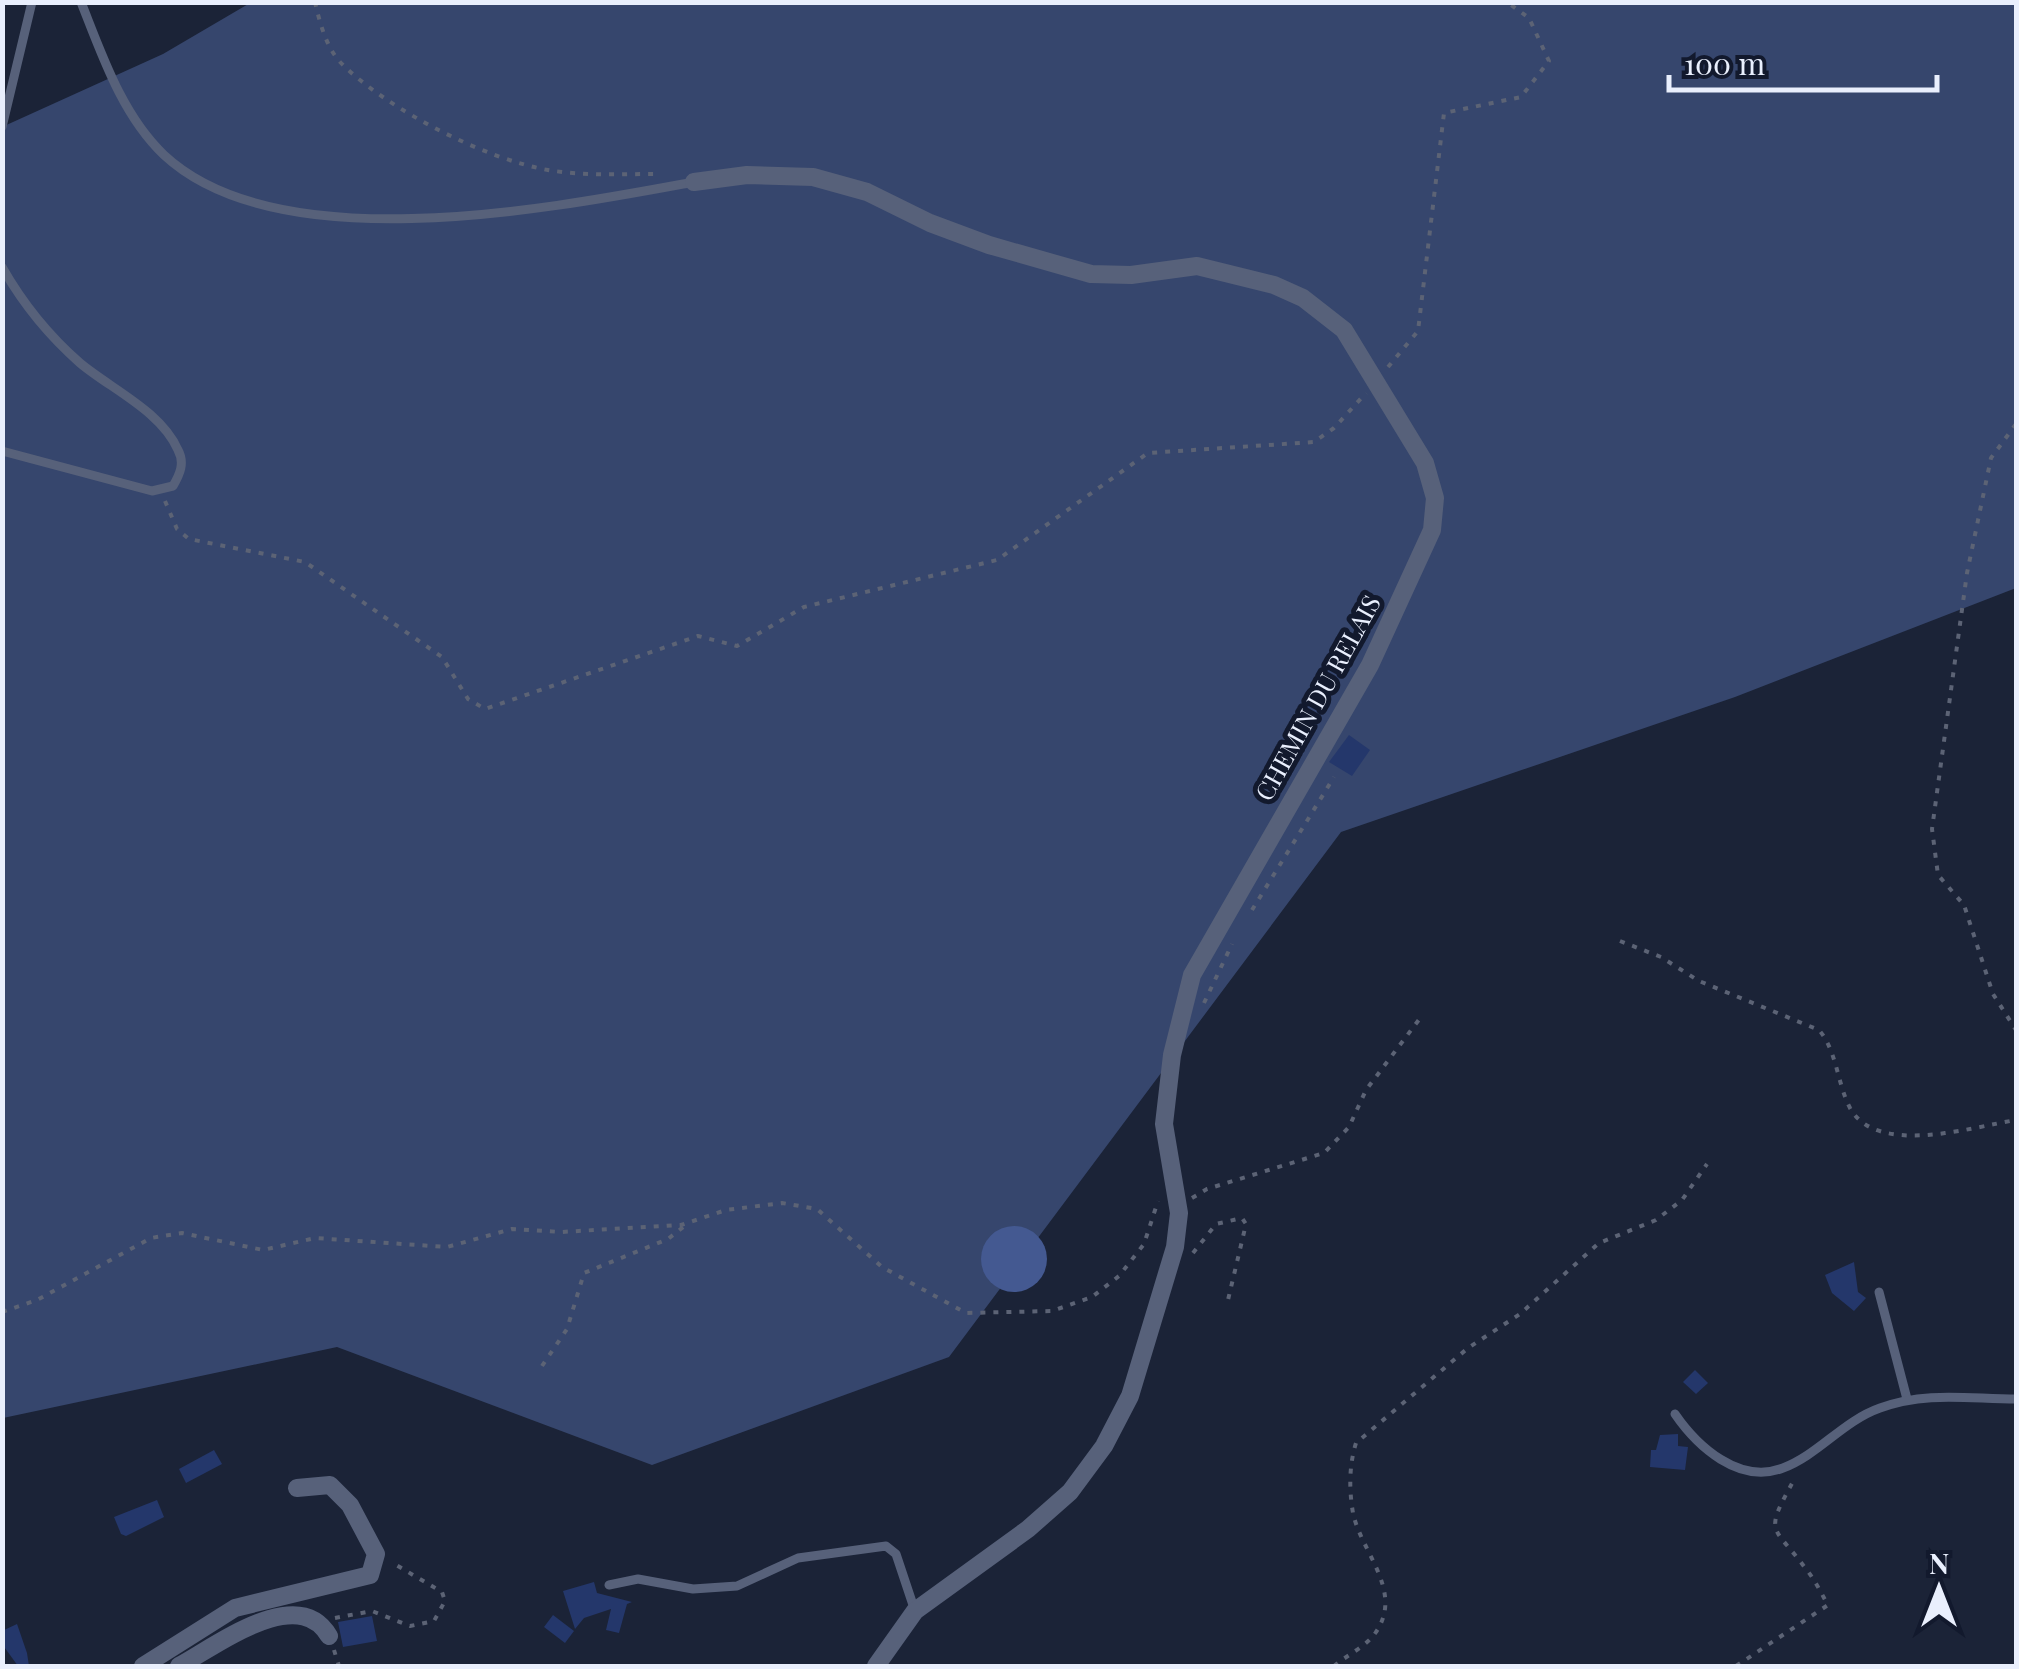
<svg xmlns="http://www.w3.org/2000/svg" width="2019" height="1669" font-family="'Playfair Display',serif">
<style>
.green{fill:#36466d}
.water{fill:#445991}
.building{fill:#24376b}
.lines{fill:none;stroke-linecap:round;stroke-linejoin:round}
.path{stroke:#5c6375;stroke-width:4;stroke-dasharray:5 8;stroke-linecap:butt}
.service{stroke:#57617a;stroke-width:9}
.minor{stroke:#57617a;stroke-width:18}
.labels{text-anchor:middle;stroke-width:10;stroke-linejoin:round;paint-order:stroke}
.street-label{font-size:25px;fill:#e9effd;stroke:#12192d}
</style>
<rect width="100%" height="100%" fill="#1b2337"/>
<!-- green -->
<polygon class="green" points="250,3 2016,3 2016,588 1735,697 1341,832 949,1357 652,1465 337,1347 3,1418 2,127 163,54"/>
<!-- water -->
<circle class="water" cx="1014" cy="1259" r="33"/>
<!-- building -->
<g class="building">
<polygon points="1349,735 1370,750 1352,776 1329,762"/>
<polygon points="1854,1262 1858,1292 1866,1298 1854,1311 1832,1293 1825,1275"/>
<polygon points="1695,1370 1708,1383 1696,1394 1683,1382"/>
<polygon points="1678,1434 1678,1446 1688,1447 1685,1470 1650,1467 1651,1450 1656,1450 1660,1435"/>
<polygon points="214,1450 222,1464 186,1483 179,1469"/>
<polygon points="157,1500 164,1517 126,1536 121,1534 114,1517"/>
<polygon points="594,1582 597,1593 632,1602 627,1604 619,1633 606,1630 611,1609 584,1618 575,1629 563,1591"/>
<polygon points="553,1615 574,1631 565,1643 544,1627"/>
<polygon points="372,1616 377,1641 343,1647 338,1622"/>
<polygon points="17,1624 27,1653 29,1666 18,1666 2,1644 2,1631"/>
</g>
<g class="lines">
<!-- path -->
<g class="path">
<path d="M315 2C320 24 327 50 343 65 389 110 485 159 548 170 583 176 620 174 656 174"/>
<polyline points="1388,367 1418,331 1444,113 1521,97 1549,61 1529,18 1507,2"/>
<polyline points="2016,424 1991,458 1967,573 1932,829 1938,875 1964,905 1993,994 2016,1030"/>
<polyline points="165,501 177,529 189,539 305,562 442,657 468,699 485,709 698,636 737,646 804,607 997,560 1148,453 1314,442 1334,428 1366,393"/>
<polyline points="1252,910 1334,777"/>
<path d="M1620 941 1661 957 1699 981 1819 1030C1837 1051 1837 1083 1850 1108 1877 1157 1972 1127 2016 1120"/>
<polyline points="1204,1003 1232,944"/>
<polyline points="1192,1198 1207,1189 1324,1153 1349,1127 1366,1090 1421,1017"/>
<polyline points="1193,1253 1216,1224 1242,1218 1246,1224 1228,1300"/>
<polyline points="2,1312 37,1300 151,1238 182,1233 263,1250 315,1238 447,1247 512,1229 561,1232 681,1225 726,1210 782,1203 817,1209 882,1267 966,1313 1052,1311 1092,1297 1119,1276 1144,1244 1158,1201"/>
<polyline points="542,1366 567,1329 584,1273 668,1239 687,1224"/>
<polyline points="335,1618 372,1611 410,1626 434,1621 445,1601 442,1592 391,1562"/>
<polyline points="334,1650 339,1666"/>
<path d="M1334 1666C1347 1655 1367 1646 1376 1632 1404 1591 1361 1552 1353 1513 1349 1490 1349 1465 1356 1443L1468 1348 1520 1314 1599 1243 1656 1220 1682 1200 1707 1164"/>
<path d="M1736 1666 1828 1605C1821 1593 1815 1580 1806 1569 1772 1523 1763 1536 1795 1478"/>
</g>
<!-- service -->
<g class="service">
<path d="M81 2C102 55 122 115 164 155 279 262 553 208 694 182"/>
<polyline points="2,127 32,2"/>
<path d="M2 267C23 304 48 335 80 363 111 389 161 411 178 450 185 463 180 474 173 486L152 491 2 451"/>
<polyline points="1879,1292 1907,1399"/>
<path d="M1675 1414C1697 1446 1739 1485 1783 1468 1818 1455 1843 1421 1880 1408 1926 1391 1969 1399 2016 1399"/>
<polyline points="609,1585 638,1579 693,1589 737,1586 798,1558 886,1546 896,1554 915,1611"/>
</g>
<!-- minor -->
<g class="minor">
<polyline points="694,182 747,175 813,177 867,192 930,223 989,245 1091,274 1131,275 1197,266 1274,285 1303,298 1344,330 1425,463 1435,498 1432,530 1370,665 1192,975 1172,1055 1164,1124 1179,1213 1175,1247 1130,1396 1104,1446 1070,1492 1028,1529 915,1611 876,1666"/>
<polyline points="143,1666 235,1608 370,1575 376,1554 350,1505 330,1485 297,1488"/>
<path d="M179 1666C216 1646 298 1583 329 1636"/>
</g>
</g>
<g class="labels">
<!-- street labels -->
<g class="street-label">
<text transform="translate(1318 698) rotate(-61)" y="9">CHEMIN DU RELAIS</text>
</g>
</g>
<!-- border -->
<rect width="2019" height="1669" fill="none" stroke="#e9effd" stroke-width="10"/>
<!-- north arrow -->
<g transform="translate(1939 1589)" stroke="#12192d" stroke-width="8" paint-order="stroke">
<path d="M0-8L18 38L0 25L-18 38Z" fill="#e9effd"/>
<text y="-15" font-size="28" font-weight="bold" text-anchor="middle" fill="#e9effd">N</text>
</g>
<!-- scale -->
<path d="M1669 75v15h268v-15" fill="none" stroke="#e9effd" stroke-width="5"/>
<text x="1684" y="75" font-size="30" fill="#e9effd" stroke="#12192d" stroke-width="8" paint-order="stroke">100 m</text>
</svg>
